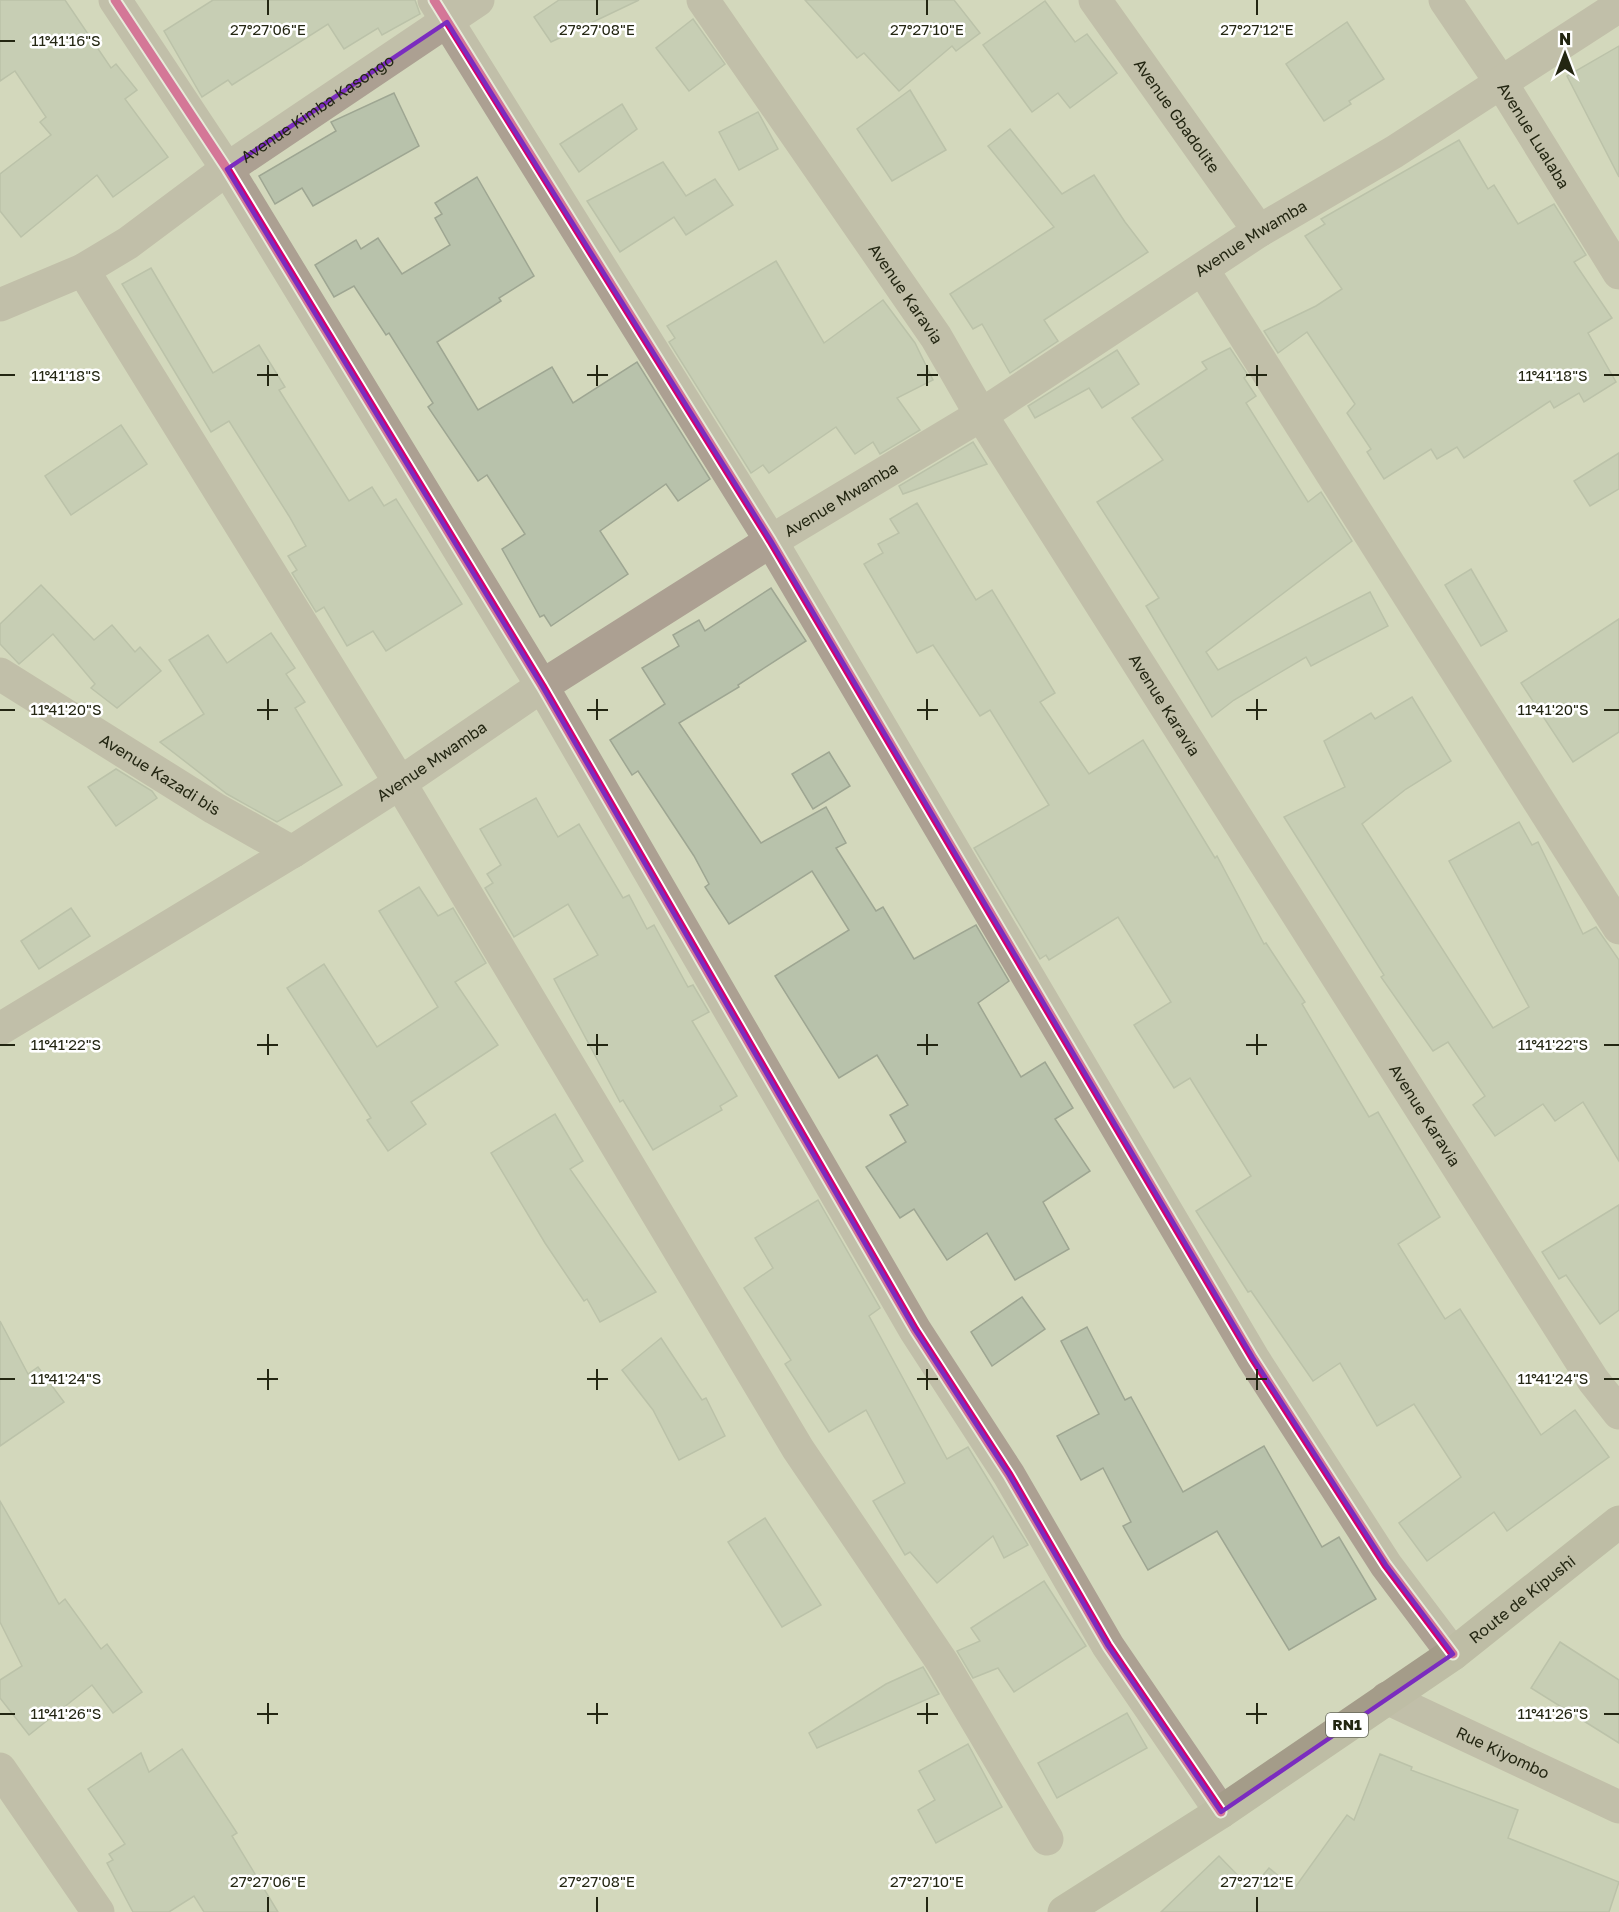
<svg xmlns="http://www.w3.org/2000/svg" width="1619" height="1912" font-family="'Golos Text',sans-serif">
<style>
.building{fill:#b8c2ab;stroke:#9ea692;stroke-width:1.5}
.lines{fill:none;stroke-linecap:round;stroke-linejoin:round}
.street{stroke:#aca092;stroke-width:33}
.highway{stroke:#a49c89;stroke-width:33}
.cycleway-casing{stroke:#fff;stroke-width:13}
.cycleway{stroke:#d6006c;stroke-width:9}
.marked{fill:none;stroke:#7b2cbf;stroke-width:4.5;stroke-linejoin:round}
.ticks{fill:none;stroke:#232612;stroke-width:2}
.labels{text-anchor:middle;stroke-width:5;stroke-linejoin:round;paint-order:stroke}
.shield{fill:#fff;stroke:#656759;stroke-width:1.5}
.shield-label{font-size:15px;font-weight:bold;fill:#232612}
.street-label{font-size:16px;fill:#232612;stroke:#fff}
.ticks-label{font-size:15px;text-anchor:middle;fill:#232612;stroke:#fff;stroke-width:5;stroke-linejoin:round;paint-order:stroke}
</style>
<rect width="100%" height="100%" fill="#d3d8bc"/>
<!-- building -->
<g class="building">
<polygon points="0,0 65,0 111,68 116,64 137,90 125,99 168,157 113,197 97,175 21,237 0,211 0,174 51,135 40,122 46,117 15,71 0,81"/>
<polygon points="213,0 415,0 420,14 382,35 378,28 344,49 328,24 232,85 228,80 202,97 164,31"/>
<polygon points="559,0 639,0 551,42 534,17"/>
<polygon points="805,0 954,0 980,33 956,51 952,46 899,91 864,53 857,58"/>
<polygon points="1045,1 1075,42 1087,34 1117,73 1070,108 1058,93 1032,112 983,45"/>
<polygon points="693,19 725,64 689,91 656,48"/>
<polygon points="1347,22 1384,79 1349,101 1351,104 1324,121 1286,64"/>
<polygon points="1619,46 1619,177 1567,76"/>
<polygon points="910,90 946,150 892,181 857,129"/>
<polygon points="394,93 419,146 313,206 302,188 275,204 259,176 336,131 331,122"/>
<polygon points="622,104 637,129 579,172 560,144"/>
<polygon points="758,112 778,149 739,170 719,132"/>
<polygon points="1010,129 1062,194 1094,175 1125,222 1148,252 1044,320 1058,341 1010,373 982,324 973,329 950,294 1054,227 988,146"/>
<polygon points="1459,140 1488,189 1494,185 1518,224 1554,204 1586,255 1574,262 1612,318 1588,333 1616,382 1584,402 1579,393 1554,408 1550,401 1464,458 1457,447 1437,459 1431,449 1384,479 1367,452 1371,449 1347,413 1355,404 1307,332 1278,353 1264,331 1316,306 1342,289 1305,236 1325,224 1321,219"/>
<polygon points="663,162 686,196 715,179 733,205 686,235 674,217 620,252 587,201"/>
<polygon points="477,177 534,276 499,298 501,301 437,342 478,410 552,367 573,403 637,362 710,479 678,501 666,484 600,531 628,574 551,626 544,615 540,617 502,549 525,534 487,475 478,481 428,407 433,403 389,333 386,335 354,286 334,297 315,265 356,240 361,249 378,238 402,274 450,245 435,218 442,214 435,203"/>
<polygon points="776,261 824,343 883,300 915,343 933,380 897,398 920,430 880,454 873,442 855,454 836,427 769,473 763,465 751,473 669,342 675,338 667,326"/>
<polygon points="151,268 213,373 259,345 285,387 279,390 349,501 372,487 384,506 396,499 462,604 386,651 373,631 347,646 324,607 316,612 292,573 297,570 288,556 306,546 289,516 229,421 211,432 122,284"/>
<polygon points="1230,348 1248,375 1244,378 1256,396 1246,403 1308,502 1321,492 1352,541 1206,652 1218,670 1370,592 1388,626 1311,666 1306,657 1234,700 1212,717 1146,606 1159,598 1097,502 1163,460 1132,418 1207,369 1202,362"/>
<polygon points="1117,350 1139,384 1102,408 1089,388 1035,418 1028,406"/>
<polygon points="121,425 147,464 71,515 45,476"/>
<polygon points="973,442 987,464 903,494 899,486"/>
<polygon points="1619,453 1619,489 1590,506 1574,481"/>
<polygon points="917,503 976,600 992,590 1055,693 1040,702 1089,774 1143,740 1215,858 1217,856 1264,944 1266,943 1305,1002 1302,1004 1369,1117 1378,1112 1440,1217 1398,1244 1445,1319 1460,1309 1541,1435 1575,1410 1609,1457 1507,1531 1494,1512 1427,1561 1399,1523 1461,1477 1414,1404 1377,1426 1340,1363 1313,1381 1251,1291 1248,1292 1196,1211 1251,1176 1190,1078 1174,1088 1134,1025 1171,1002 1118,917 1049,960 1046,955 1040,959 974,848 1049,805 990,710 980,716 933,645 917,653 864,564 883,553 878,544 899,533 890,519"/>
<polygon points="1471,569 1507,631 1481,646 1445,585"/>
<polygon points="41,585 94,640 112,625 135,652 140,647 161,671 117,708 91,688 95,684 53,634 19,664 0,644 0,624"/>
<polygon points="771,588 806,641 738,685 739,687 679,723 761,843 826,807 846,843 836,848 876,911 883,907 914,959 976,925 1009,981 978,1003 1021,1077 1045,1062 1073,1108 1055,1119 1090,1171 1043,1202 1069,1249 1015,1280 987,1233 947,1260 914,1209 900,1218 866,1167 906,1142 890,1115 908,1105 877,1055 839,1078 775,976 849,930 812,871 729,924 705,887 709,884 694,856 638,771 632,775 610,740 665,704 642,668 679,646 673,635 699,620 705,631"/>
<polygon points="1619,619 1619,732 1573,762 1521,683"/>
<polygon points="271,633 295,668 286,674 305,702 295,708 342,785 277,822 227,794 160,742 204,714 169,660 208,635 227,663"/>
<polygon points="1412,697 1451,761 1406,789 1362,824 1493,1028 1529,1007 1449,861 1519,822 1532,845 1538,842 1583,934 1596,927 1619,960 1619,1161 1583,1102 1555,1121 1543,1104 1495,1136 1473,1105 1485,1096 1448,1042 1433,1051 1381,977 1384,975 1284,817 1345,787 1324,741 1371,713 1375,719"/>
<polygon points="829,752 850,786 813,809 792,774"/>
<polygon points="116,769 152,791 157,798 116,826 88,787"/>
<polygon points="536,798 558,837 579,824 623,898 629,895 647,929 654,925 688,987 693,985 709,1012 692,1021 737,1096 720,1106 722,1110 653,1150 623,1100 620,1102 554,979 598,955 568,904 514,937 485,888 493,883 487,874 501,865 480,829"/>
<polygon points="419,887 438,916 453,908 486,963 455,982 498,1045 411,1102 426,1124 388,1151 367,1120 371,1118 287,988 324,964 377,1047 438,1007 379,911"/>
<polygon points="71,908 90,936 39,969 21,941"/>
<polygon points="555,1114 583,1161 570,1169 656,1292 600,1322 587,1299 584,1301 545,1243 491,1153"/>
<polygon points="818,1200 880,1308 869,1316 947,1459 968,1447 1028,1545 1004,1558 993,1536 937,1583 910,1552 905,1555 873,1501 905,1483 866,1410 829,1432 785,1364 791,1360 744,1288 773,1268 755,1238"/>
<polygon points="1619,1205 1619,1310 1600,1324 1566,1275 1559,1279 1542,1252"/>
<polygon points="1022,1297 1045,1329 992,1366 971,1332"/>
<polygon points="0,1321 28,1374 38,1367 64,1402 0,1446"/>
<polygon points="1087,1327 1125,1400 1131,1397 1183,1492 1264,1446 1322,1547 1339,1537 1376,1599 1289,1650 1217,1531 1148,1570 1123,1526 1131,1522 1103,1468 1081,1480 1057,1436 1099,1414 1061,1341"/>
<polygon points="661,1338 702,1400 706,1398 725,1436 679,1460 653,1410 622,1370"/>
<polygon points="0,1501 59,1604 65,1599 101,1649 107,1644 142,1692 113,1713 92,1685 29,1735 0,1698 0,1680 22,1666 0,1622"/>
<polygon points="765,1518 821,1605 782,1627 728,1542"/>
<polygon points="1044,1581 1086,1646 1014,1692 998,1668 973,1678 957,1651 980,1641 971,1628"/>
<polygon points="1560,1642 1619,1680 1619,1743 1531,1688"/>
<polygon points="923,1667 939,1694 817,1748 809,1733 886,1684"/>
<polygon points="1127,1713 1147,1748 1057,1798 1038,1763"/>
<polygon points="968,1744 1002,1807 936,1843 918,1810 935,1800 919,1771"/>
<polygon points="182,1749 237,1833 232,1836 278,1912 204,1912 194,1896 169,1912 133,1912 107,1863 113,1860 109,1854 125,1844 88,1789 141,1753 149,1772"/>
<polygon points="1380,1754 1412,1767 1411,1770 1518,1810 1508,1838 1619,1882 1609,1912 1161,1912 1219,1856 1251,1889 1269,1868 1294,1889 1347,1815 1354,1820"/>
</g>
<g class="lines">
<!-- street -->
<g class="street">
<polyline points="115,0 227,169 542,686 915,1330 1009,1475 1108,1646 1221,1812"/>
<polyline points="434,0 771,541 1253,1358 1386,1565 1453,1654"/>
<path id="s1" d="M703 0 936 337 981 415 1593 1380 1619 1413"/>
<path id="s2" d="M1095 0 1259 231"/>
<path id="s3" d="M1445 0 1502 84 1619 273"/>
<polyline points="83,270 400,783 798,1449 942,1662 1047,1839"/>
<polyline points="1203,270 1619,928"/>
<path id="s4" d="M0 305 83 270 128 243 227 169 478 0"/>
<path id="s5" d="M0 674 214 808 292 852"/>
<path id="s6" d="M0 1029 292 852 400 783 542 686 771 541 981 415 1259 231 1394 152 1619 6"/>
<path id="s7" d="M1387 1698 1619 1807"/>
<polyline points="0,1769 98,1912"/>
</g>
<!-- highway -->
<path class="highway" id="s8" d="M1064 1912 1221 1812 1453 1654 1619 1522"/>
<defs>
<g id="cycleway">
<polyline points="115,0 227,169 542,686 915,1330 1009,1475 1108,1646 1221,1812"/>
<polyline points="434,0 771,541 1253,1358 1386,1565 1453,1654"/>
</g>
</defs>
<!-- cycleway casing -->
<use href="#cycleway" class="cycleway-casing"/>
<!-- cycleway -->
<use href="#cycleway" class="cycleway"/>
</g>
<!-- marked area -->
<path d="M0 0H1619V1912H0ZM447 22 771 541 1253 1358 1386 1565 1453 1654 1221 1812 1108 1646 1009 1475 915 1330 542 686 227 169Z" fill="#d3d8bc" fill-opacity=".55" fill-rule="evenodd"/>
<path class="marked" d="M447 22 771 541 1253 1358 1386 1565 1453 1654 1221 1812 1108 1646 1009 1475 915 1330 542 686 227 169Z"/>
<!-- ticks -->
<path class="ticks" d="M268 0V15M597 0V15M927 0V15M1257 0V15M0 41H15M268 365V386M597 365V386M927 365V386M1257 365V386M0 375H15M257 375H278M587 375H608M917 375H938M1246 375H1267M1604 375H1619M268 699V720M597 699V720M927 699V720M1257 699V720M0 710H15M257 710H278M587 710H608M917 710H938M1246 710H1267M1604 710H1619M268 1034V1055M597 1034V1055M927 1034V1055M1257 1034V1055M0 1045H15M257 1045H278M587 1045H608M917 1045H938M1246 1045H1267M1604 1045H1619M268 1369V1390M597 1369V1390M927 1369V1390M1257 1369V1390M0 1379H15M257 1379H278M587 1379H608M917 1379H938M1246 1379H1267M1604 1379H1619M268 1703V1724M597 1703V1724M927 1703V1724M1257 1703V1724M0 1714H15M257 1714H278M587 1714H608M917 1714H938M1246 1714H1267M1604 1714H1619M268 1897V1912M597 1897V1912M927 1897V1912M1257 1897V1912"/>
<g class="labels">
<!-- shield labels -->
<rect class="shield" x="1326" y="1713" width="42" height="24" rx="4.5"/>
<g class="shield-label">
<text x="1347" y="1730">RN1</text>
</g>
<!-- street labels -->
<g class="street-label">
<text dy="6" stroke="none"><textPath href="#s4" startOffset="375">Avenue Kimba Kasongo</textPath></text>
<text dy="6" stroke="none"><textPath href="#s2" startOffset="142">Avenue Gbadolite</textPath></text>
<text dy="6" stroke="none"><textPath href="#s3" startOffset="162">Avenue Lualaba</textPath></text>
<text dy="6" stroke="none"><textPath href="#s6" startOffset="1480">Avenue Mwamba</textPath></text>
<text dy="6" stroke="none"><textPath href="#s1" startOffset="357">Avenue Karavia</textPath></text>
<text dy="6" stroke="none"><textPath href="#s6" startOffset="994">Avenue Mwamba</textPath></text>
<text dy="6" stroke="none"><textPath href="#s1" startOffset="843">Avenue Karavia</textPath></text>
<text dy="6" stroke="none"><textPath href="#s6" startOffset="508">Avenue Mwamba</textPath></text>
<text dy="6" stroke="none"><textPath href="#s5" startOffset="189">Avenue Kazadi bis</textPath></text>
<text dy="6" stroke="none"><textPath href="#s1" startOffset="1329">Avenue Karavia</textPath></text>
<text dy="6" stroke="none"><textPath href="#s8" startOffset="555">Route de Kipushi</textPath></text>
<text dy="6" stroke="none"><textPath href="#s7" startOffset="128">Rue Kiyombo</textPath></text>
</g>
</g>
<g class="ticks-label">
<text x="268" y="35">27°27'06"E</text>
<text x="597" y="35">27°27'08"E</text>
<text x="927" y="35">27°27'10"E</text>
<text x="1257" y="35">27°27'12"E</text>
<text x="66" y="46">11°41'16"S</text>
<text x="66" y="381">11°41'18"S</text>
<text x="1553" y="381">11°41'18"S</text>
<text x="66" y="715">11°41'20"S</text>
<text x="1553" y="715">11°41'20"S</text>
<text x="66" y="1050">11°41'22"S</text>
<text x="1553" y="1050">11°41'22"S</text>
<text x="66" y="1384">11°41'24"S</text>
<text x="1553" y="1384">11°41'24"S</text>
<text x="66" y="1719">11°41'26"S</text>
<text x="1553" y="1719">11°41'26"S</text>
<text x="268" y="1887">27°27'06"E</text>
<text x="597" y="1887">27°27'08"E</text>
<text x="927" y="1887">27°27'10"E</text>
<text x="1257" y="1887">27°27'12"E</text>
</g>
<!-- north arrow -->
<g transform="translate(1565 54)" stroke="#ffffff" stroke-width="4.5" paint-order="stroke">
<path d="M0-4.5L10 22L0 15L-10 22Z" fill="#232612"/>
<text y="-9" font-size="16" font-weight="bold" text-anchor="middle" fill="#232612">N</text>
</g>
</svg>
